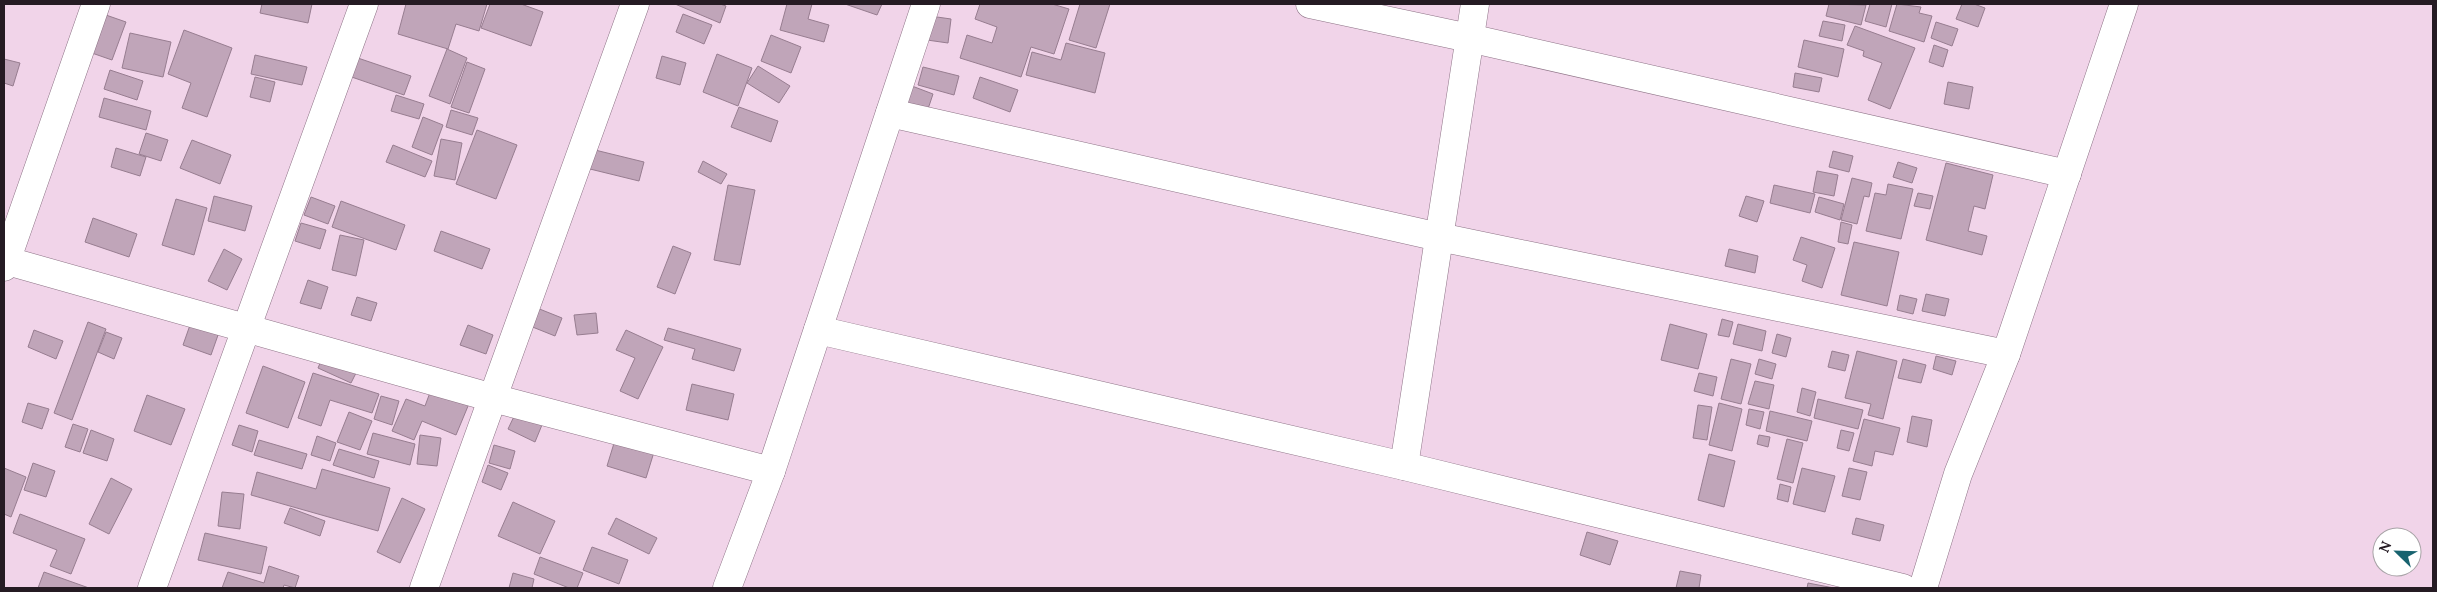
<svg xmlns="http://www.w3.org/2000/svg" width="2437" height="592" font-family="Lora,serif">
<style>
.building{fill:#c0a5b9;stroke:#977d90}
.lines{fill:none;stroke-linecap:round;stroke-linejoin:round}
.minor-casing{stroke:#8d7386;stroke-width:29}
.minor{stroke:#fff;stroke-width:28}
</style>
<rect width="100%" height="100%" fill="#f1d4e9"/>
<!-- building -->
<g class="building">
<polygon points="262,4 312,4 308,23 260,13"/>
<polygon points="406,4 487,4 479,31 456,24 448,49 398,34"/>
<polygon points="490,4 521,4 543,12 531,46 481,28"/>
<polygon points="675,4 720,4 726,6 720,23"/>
<polygon points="787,4 812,4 808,19 829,25 824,42 780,30"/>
<polygon points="845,4 882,4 877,15"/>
<polygon points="980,4 1052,4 1069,9 1054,54 1031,47 1021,77 960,58 967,35 992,43 997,27 975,19"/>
<polygon points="1080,4 1110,4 1096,48 1069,40"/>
<polygon points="1829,4 1866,5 1861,25 1826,16"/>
<polygon points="1870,4 1892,4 1886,27 1865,21"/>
<polygon points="1897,4 1921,7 1919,13 1932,16 1924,42 1889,31"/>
<polygon points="1962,4 1974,4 1985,8 1978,27 1956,19"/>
<polygon points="103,14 126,22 112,60 89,52"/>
<polygon points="683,14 712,25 704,44 676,32"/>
<polygon points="923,15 951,19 948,43 920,39"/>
<polygon points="1823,21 1845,25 1842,41 1819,36"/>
<polygon points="1936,22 1958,29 1952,46 1931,38"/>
<polygon points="1855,26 1915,48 1890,109 1868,100 1882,63 1863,56 1864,51 1847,45"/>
<polygon points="184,30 232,48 207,117 182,108 191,83 168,74"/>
<polygon points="130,33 171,42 163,77 122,68"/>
<polygon points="771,35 801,47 791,73 761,61"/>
<polygon points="1804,40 1844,49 1838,77 1798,67"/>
<polygon points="1066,43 1105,53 1095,93 1026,75 1032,52 1061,60"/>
<polygon points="1934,45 1948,50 1943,67 1929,62"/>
<polygon points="447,49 467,58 450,104 429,96"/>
<polygon points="346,54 411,76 404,95 340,73"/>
<polygon points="717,54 752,68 738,106 703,92"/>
<polygon points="255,55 307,67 302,85 251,74"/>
<polygon points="662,56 686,63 680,85 656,78"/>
<polygon points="4,59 20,63 13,86 4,83"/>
<polygon points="467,62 485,69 469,113 451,107"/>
<polygon points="758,66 790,86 779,103 747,83"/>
<polygon points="923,67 959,76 954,95 918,85"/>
<polygon points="110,70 143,81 137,100 104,89"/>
<polygon points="1795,73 1822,78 1819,92 1793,87"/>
<polygon points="255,77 275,82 270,102 250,97"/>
<polygon points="980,77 1018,90 1010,112 973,98"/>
<polygon points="1948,82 1973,87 1969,109 1944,104"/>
<polygon points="912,86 933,94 927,112 906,104"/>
<polygon points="396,95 424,104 419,119 391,111"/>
<polygon points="104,98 151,111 146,130 99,117"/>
<polygon points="739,107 778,121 771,142 731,127"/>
<polygon points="451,110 478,118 472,135 446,127"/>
<polygon points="423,117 443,125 432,155 412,147"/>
<polygon points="477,130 517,145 496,199 456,184"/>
<polygon points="146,133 168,140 161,161 139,154"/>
<polygon points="441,139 462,143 455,180 434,176"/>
<polygon points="192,140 231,155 220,184 180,168"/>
<polygon points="393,145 432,161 425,177 386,162"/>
<polygon points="116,148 146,157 140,176 111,167"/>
<polygon points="595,150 644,162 639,181 590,169"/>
<polygon points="1833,151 1853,156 1849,172 1829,167"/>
<polygon points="703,161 727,174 721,184 698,172"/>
<polygon points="1898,162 1917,168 1912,183 1893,177"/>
<polygon points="1946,163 1993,175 1985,209 1974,206 1968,231 1987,236 1982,255 1926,240"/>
<polygon points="1817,171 1838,175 1834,196 1813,192"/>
<polygon points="1852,178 1872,183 1869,197 1864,196 1857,224 1841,220"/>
<polygon points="1888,184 1913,189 1901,239 1866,231 1875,193 1886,195"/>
<polygon points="728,185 755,190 740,265 714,260"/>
<polygon points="1774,185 1815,194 1810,213 1770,203"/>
<polygon points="1918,193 1933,196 1930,209 1914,206"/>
<polygon points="214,196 252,206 245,231 208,221"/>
<polygon points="1746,196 1764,201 1757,222 1739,216"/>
<polygon points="311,197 335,206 328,224 304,215"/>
<polygon points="1819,197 1844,204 1840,220 1815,212"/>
<polygon points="176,199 207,208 194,255 162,245"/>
<polygon points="341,201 405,225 396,250 332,227"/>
<polygon points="93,218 137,234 129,257 85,242"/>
<polygon points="1841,222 1852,225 1848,244 1838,242"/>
<polygon points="301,223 326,230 320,249 295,241"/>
<polygon points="441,231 490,249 482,269 434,251"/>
<polygon points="340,235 364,240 356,276 332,270"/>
<polygon points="1801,237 1835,248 1822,288 1802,281 1807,265 1793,260"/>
<polygon points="1854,242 1899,252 1887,306 1841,295"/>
<polygon points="673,246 691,253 675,294 657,287"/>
<polygon points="224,249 242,259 227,290 208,281"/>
<polygon points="1729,249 1758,256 1755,273 1725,266"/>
<polygon points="308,280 328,287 321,309 300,303"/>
<polygon points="1926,294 1949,299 1945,316 1922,311"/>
<polygon points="1900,295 1917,299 1913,314 1897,310"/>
<polygon points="357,297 377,303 371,321 351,315"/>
<polygon points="532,306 562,318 555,336 525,324"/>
<polygon points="196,308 224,318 211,355 183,345"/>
<polygon points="596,313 598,333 577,335 574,315"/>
<polygon points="1722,319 1733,322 1729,337 1718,335"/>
<polygon points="88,322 106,329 72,420 54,413"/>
<polygon points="1670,324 1707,334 1698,369 1661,360"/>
<polygon points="1738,324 1766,331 1762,351 1733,344"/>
<polygon points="468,325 493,335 486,354 460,345"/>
<polygon points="668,328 741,349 734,371 692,359 695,349 664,340"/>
<polygon points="34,330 63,341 56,359 28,347"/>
<polygon points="626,330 663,347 638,399 620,391 635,358 616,350"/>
<polygon points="106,332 122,338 114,359 98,352"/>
<polygon points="1777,334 1791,338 1786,357 1772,353"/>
<polygon points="1832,351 1849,355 1845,371 1828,367"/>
<polygon points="1857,351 1897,361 1883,419 1868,415 1871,404 1845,398"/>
<polygon points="323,356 357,371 351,383 318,368"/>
<polygon points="1936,356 1956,361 1952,375 1933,369"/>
<polygon points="1731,359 1751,364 1741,404 1721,399"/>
<polygon points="1759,359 1776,364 1772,379 1755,374"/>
<polygon points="1903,359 1926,365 1921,383 1898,378"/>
<polygon points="263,366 305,382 288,428 246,413"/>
<polygon points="313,373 379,394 372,413 330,400 321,426 298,418"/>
<polygon points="1699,373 1717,377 1713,396 1694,391"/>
<polygon points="435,379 473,394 456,435 422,421 414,440 392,431 406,399 425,406"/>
<polygon points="1755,381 1774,385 1769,409 1748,404"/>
<polygon points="692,384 734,394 728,420 686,410"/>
<polygon points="1802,388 1816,392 1810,416 1797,412"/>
<polygon points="147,395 185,409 171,445 134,431"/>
<polygon points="381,396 399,401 392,425 374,419"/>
<polygon points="1818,399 1863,410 1858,429 1814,418"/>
<polygon points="28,403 49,409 42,429 22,422"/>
<polygon points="1719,403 1742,409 1732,451 1709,445"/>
<polygon points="1698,405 1712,407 1707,440 1693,438"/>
<polygon points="518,408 544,420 535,442 508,429"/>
<polygon points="1749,409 1764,412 1760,429 1746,425"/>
<polygon points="1770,411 1812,421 1807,441 1766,431"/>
<polygon points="349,412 372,421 360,450 337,442"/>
<polygon points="1912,416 1932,420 1927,447 1907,442"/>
<polygon points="1864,419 1900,428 1893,455 1875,451 1872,466 1853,461"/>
<polygon points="73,424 88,429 80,452 65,447"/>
<polygon points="239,425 258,431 252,452 232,445"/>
<polygon points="91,430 114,439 107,461 83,453"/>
<polygon points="1841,430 1854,433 1849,451 1837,448"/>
<polygon points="373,433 415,444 410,465 367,454"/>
<polygon points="420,435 441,438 437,466 417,464"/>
<polygon points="1759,435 1770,437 1768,447 1757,444"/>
<polygon points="317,436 336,443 330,461 311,455"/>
<polygon points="1787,439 1803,443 1793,483 1777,479"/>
<polygon points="259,440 307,454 302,469 254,455"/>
<polygon points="615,440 654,452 646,478 607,466"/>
<polygon points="494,445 515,451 510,469 489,463"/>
<polygon points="339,449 379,461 374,478 333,465"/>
<polygon points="1709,454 1735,461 1724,507 1698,500"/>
<polygon points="33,463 55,471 46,497 24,490"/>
<polygon points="488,465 508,473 501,490 482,482"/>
<polygon points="4,468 26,477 11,517 4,514"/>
<polygon points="1802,468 1835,476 1825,512 1793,504"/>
<polygon points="1849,468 1867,472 1860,500 1842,496"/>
<polygon points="322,469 390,488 378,531 251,495 257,472 316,489"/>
<polygon points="111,478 132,489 109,534 89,524"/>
<polygon points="1780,484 1791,487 1788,502 1777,499"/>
<polygon points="222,492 244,494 240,529 218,526"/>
<polygon points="402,498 425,509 400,563 377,552"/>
<polygon points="513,502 555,521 540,554 498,536"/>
<polygon points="290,508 325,521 320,536 284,523"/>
<polygon points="20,514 85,539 71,574 50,566 57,550 13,533"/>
<polygon points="616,518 657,538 649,554 608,534"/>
<polygon points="1856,518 1884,525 1880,541 1852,534"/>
<polygon points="1587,532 1618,541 1610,565 1580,555"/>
<polygon points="205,533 267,547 261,574 198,560"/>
<polygon points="592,547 628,560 619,584 583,570"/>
<polygon points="540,557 583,573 577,588 569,588 534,574"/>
<polygon points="269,566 299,576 295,588 284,585 283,588 222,588 228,572 264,583"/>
<polygon points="1680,571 1701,575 1699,588 1676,588"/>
<polygon points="44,572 89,588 38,588"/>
<polygon points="513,573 534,579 532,588 509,588"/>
<polygon points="1808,583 1834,588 1807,588"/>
</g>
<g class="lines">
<defs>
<g id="minor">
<polyline points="1310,4 1469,38 2067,174"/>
<polyline points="890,113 1439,237 2006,354"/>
<polyline points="4,260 493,398 771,471"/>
<polyline points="4,267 96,4"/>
<polyline points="818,330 1404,466 1903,588"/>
<polyline points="1404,466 1475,4"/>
<polyline points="152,588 364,4"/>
<polyline points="424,588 635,4"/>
<polyline points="727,588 771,471 926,4"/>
<polyline points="1923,588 1958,474 2006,354 2124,4"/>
</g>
</defs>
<!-- minor casing -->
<use href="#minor" class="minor-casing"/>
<!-- minor -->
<use href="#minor" class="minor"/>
</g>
<!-- border -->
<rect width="2437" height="592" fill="none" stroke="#251b23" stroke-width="10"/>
<!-- north arrow -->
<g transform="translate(2397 552) rotate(293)"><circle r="24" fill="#ffffff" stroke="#a8a4a7"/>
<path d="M0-4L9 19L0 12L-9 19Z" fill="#18636f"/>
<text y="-8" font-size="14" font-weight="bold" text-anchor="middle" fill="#251b23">N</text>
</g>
</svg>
